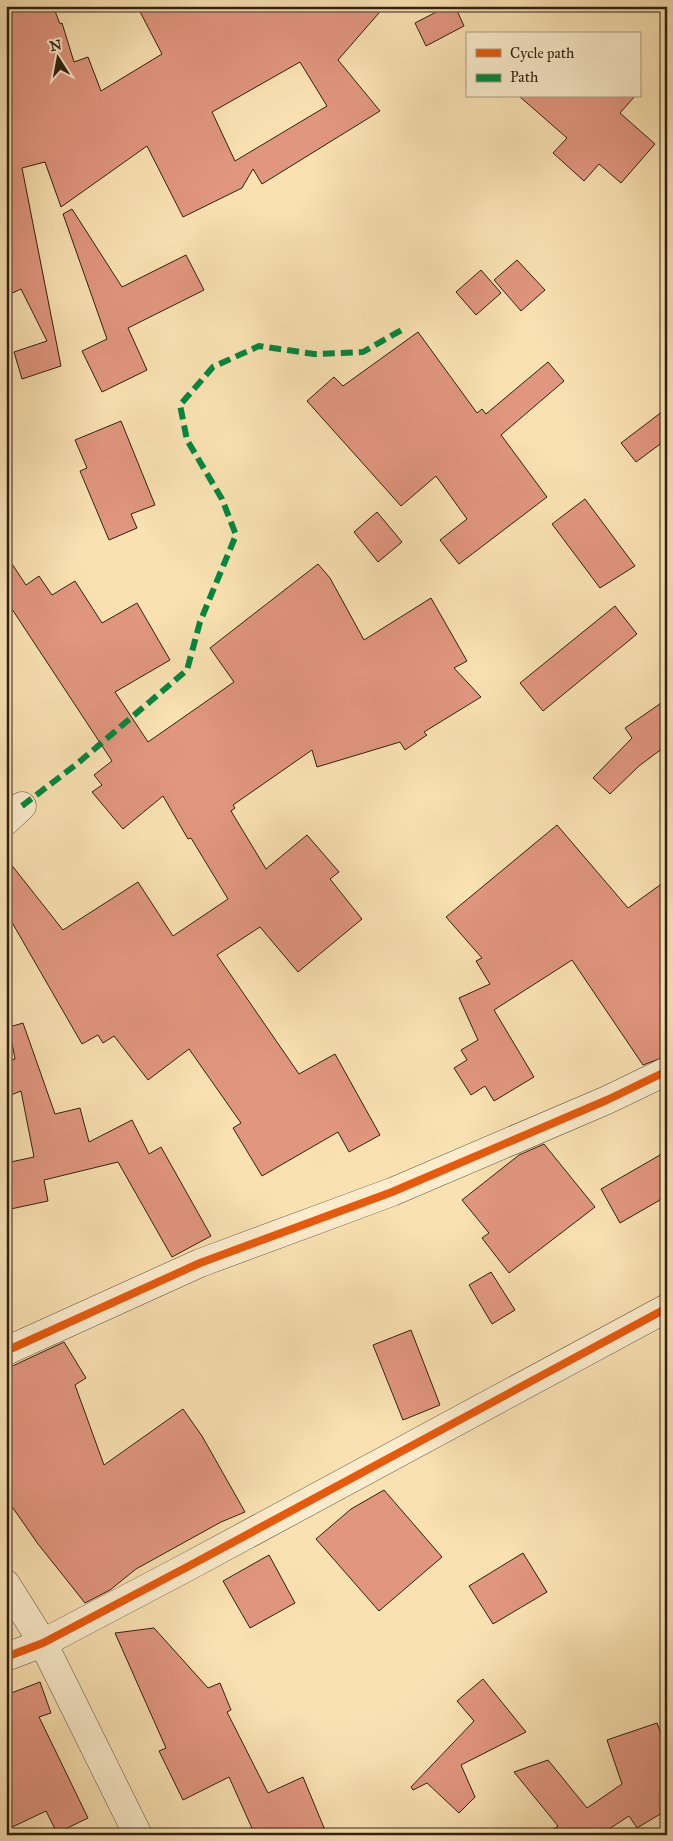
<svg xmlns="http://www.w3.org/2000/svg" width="673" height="1841" font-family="'IM FELL Great Primer',serif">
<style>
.building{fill:#e1967f;stroke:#2f210f;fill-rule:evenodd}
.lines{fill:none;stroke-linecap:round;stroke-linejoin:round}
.minor-casing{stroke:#625138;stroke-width:29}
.minor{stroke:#fbeccd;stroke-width:28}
.quiet{stroke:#00873e;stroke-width:6;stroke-dasharray:12 6;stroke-linecap:butt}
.cycleway-casing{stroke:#fbeccd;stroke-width:11}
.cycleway{stroke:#e8590c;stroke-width:8}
</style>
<rect width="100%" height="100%" fill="#f9e1b2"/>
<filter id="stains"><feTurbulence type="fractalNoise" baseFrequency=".004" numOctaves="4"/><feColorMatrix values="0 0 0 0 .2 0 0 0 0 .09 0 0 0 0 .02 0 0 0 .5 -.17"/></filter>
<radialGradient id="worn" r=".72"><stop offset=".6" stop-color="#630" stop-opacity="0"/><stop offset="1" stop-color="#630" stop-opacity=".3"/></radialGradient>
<!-- building -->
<g class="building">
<path d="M6 6H53L60 24 62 23 74 62 88 57 101 91 162 54 137 6H385L338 60 380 111 262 184 253 169 242 188 183 217 147 146 61 207 45 162 22 168 61 366 22 379 14 352 47 341 21 289 6 296ZM300 62 327 106 235 161 212 112Z"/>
<polygon points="448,6 455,6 464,26 426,46 415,23"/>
<polygon points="519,96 635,96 620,113 655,144 621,183 599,164 584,181 553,153 567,138"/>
<polygon points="72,209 122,287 186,255 204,290 128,328 147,370 102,392 82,351 107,339 63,214"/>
<polygon points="517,260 545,290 521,311 494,280"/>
<polygon points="481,270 501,293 476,315 456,292"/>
<polygon points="418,332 477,413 482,409 486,414 548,362 564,381 501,435 547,497 459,564 440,540 467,519 436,476 401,506 307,401 334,377 343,386"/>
<polygon points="667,408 667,439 636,462 621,443"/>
<polygon points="121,421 155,505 131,514 137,528 109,540 80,471 87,468 75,440"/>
<polygon points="585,499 635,566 600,588 552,524"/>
<polygon points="377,512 402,542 378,562 354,532"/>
<polygon points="6,555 26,585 39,576 52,595 75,581 102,623 137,603 170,660 115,692 148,742 234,682 210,648 318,564 330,578 364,640 431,598 467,661 454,668 481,697 424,732 427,735 405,750 400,742 317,767 312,750 233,805 235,808 231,811 266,869 307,835 339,872 330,879 362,919 298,972 260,927 217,955 299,1074 335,1054 380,1135 349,1152 338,1132 262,1176 233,1128 241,1123 189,1049 148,1080 114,1036 103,1043 98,1035 82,1044 6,912 6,858 63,930 138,882 173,936 228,899 191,838 188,839 163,796 123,829 92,792 102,785 94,775 112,761 6,600"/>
<polygon points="615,606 637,634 543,711 520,683"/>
<polygon points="667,699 667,745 639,766 610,794 593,778 632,738 625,728"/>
<polygon points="557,825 628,908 667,880 667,1056 643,1065 572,960 494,1010 534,1077 494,1101 485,1086 471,1095 454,1068 467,1060 461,1050 478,1040 459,998 490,984 476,961 482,958 446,917"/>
<polygon points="23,1023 55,1114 80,1108 89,1142 132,1120 149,1154 161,1147 211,1236 172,1257 118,1162 44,1180 48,1201 6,1210 6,1163 34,1157 21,1091 6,1097 6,1062 15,1059 9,1027"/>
<polygon points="544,1144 595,1207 509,1273 482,1238 489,1233 462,1200 519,1155"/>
<polygon points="667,1151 667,1196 620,1223 601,1189"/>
<polygon points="491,1272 515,1310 492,1324 469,1285"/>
<polygon points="411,1330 440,1405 403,1420 373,1345"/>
<polygon points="64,1342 86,1378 75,1385 104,1465 183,1409 202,1436 245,1512 221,1522 136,1569 110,1590 85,1603 38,1544 6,1498 6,1369"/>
<polygon points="384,1490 442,1557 379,1611 316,1539 351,1509"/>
<polygon points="523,1553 547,1592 493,1624 469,1586"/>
<polygon points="269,1555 295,1603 250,1628 223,1581"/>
<polygon points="154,1628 208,1688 220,1683 231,1710 227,1712 268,1793 303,1777 327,1835 255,1835 229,1777 183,1800 159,1751 166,1748 115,1633"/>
<polygon points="483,1679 526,1732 461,1765 475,1797 459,1813 427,1783 413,1790 411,1787 474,1721 457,1701"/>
<polygon points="40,1682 51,1713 39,1717 88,1818 57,1833 46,1811 6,1830 6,1695"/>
<polygon points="657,1723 667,1750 667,1810 637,1828 629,1816 606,1831 608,1835 545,1835 558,1826 514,1772 548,1760 587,1808 622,1784 607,1740"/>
</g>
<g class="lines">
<defs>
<g id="minor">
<polyline points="6,821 22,806"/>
<polyline points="6,1351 200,1263 392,1192 607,1100 667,1071"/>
<polyline points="6,1584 43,1643 138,1835"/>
<polyline points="6,1657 43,1643 189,1566 667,1308"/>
</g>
</defs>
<!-- minor casing -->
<use href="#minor" class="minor-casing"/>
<!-- minor -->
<use href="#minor" class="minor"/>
<!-- quiet -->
<polyline class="quiet" points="22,806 78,763 187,670 200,622 236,535 222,499 187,440 180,405 213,367 259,346 314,354 363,352 405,328"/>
<defs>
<g id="cycleway">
<polyline points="6,1351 200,1263 392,1192 607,1100 667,1071"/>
<polyline points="6,1657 43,1643 189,1566 667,1308"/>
</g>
</defs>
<!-- cycleway casing -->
<use href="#cycleway" class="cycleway-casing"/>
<!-- cycleway -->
<use href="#cycleway" class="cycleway"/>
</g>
<!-- margin -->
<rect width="673" height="1841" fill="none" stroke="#f9e1b2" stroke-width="25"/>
<rect x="8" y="8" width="658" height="1826" fill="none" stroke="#2f210f" stroke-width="2.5"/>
<rect x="12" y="12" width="648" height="1816" fill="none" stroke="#2f210f"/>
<!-- legend -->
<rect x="466" y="32" width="175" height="65" fill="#fbeccd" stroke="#a99b81"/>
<rect x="476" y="49" width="25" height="8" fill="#e8590c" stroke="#a99b81"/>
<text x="510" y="58" font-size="15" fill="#2f210f">Cycle path</text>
<rect x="476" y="74" width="25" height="8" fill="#00873e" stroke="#a99b81"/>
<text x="510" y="82" font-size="15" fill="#2f210f">Path</text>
<!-- north arrow -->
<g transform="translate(58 58) rotate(349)" stroke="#fbeccd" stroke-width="4" paint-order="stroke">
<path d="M0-4L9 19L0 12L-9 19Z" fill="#2f210f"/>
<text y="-8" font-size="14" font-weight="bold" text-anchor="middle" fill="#2f210f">N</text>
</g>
<rect width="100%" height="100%" filter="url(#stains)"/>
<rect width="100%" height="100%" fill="url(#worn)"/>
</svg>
